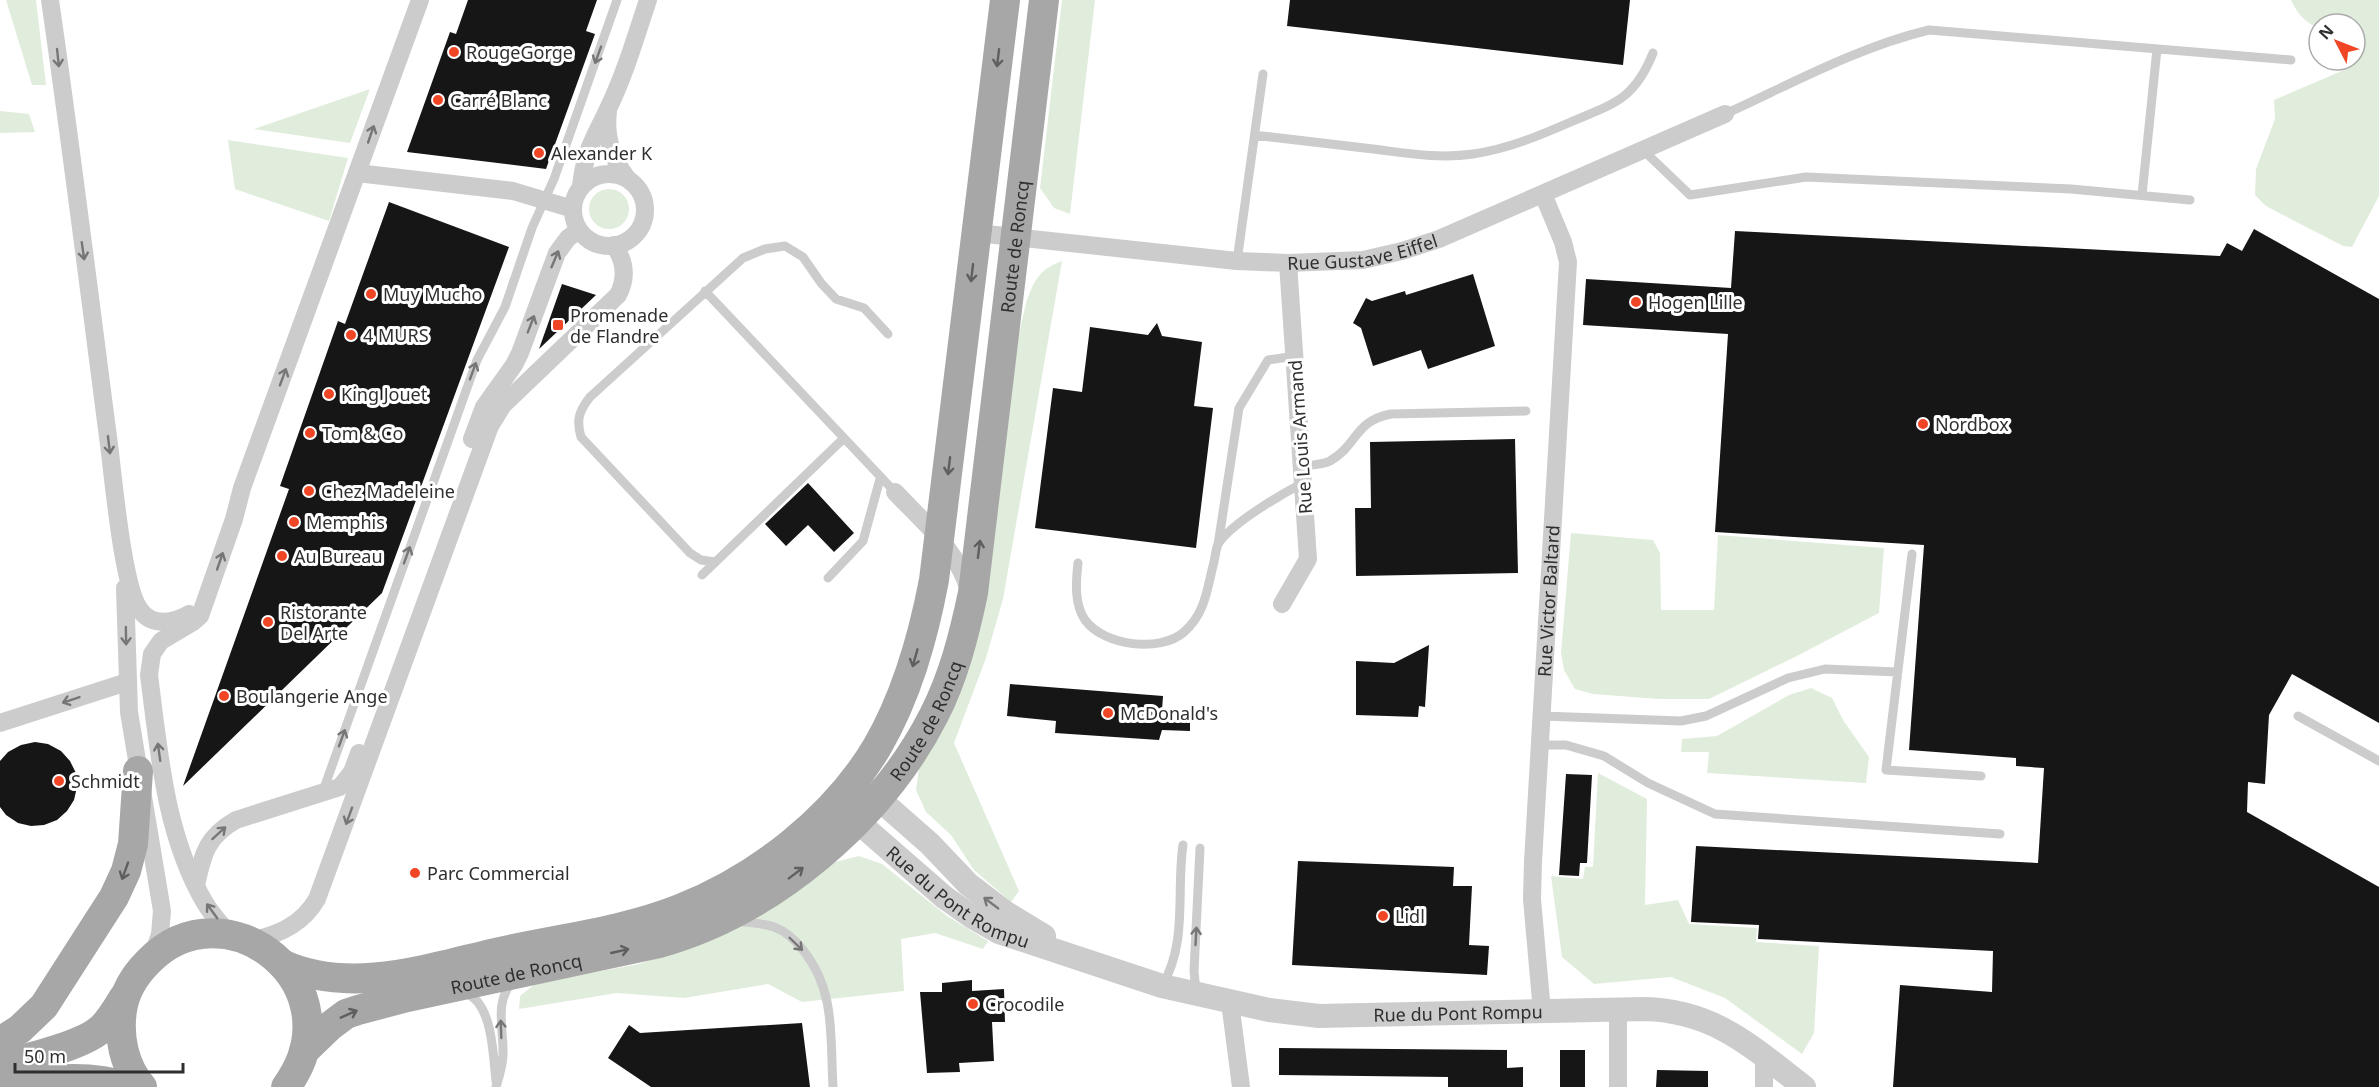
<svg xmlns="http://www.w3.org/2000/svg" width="2379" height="1087" font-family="'Noto Sans',sans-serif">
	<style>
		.green { fill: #e1eddc }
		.building { fill: #161616 }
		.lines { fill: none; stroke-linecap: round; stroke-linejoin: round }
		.service { stroke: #ccc; stroke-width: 9 }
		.minor { stroke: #ccc; stroke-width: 18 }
		.tertiary { stroke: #ccc; stroke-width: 24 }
		.primary { stroke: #a7a7a7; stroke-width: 30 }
		.oneway { stroke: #767676 }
		.oneway2 { stroke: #5f5f5f }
		.poi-dot { fill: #f14626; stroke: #fff; stroke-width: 2 }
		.labels { text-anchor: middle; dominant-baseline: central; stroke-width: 6; stroke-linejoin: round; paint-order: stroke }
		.poi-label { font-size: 18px; fill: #2f2f2f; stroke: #fff; text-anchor: start }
		.street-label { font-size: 18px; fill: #2f2f2f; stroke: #fff }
	</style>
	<rect width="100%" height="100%" fill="#fff"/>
	<path class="green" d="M 6,0 L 36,0 L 46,85 L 32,85 Z
		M 1062,0 L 1095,0 L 1070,214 L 1054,208 L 1040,188 Z
		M 2291,0 L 2379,0 L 2379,196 L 2352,247 L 2343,246 L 2266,206 L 2255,195 L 2256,169 L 2275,119 L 2274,100 L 2344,70 L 2345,60 L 2355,60 L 2355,24 L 2319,24 L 2319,28 C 2305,23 2297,13 2291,0 Z
		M 370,89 L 350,143 L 254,129 Z
		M 0,111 L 29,114 L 35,132 L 0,133 Z
		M 228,140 L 348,158 L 329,221 L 235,189 Z
		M589 209a20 20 0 1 1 40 0a20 20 0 1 1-40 0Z
		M 1062,261 L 1003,599 L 986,658 L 954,743 L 1019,891 L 1011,902 L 974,870 L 951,835 L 926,812 L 916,790 L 919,768 L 1026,303 C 1034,281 1038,270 1062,261 Z
		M 1571,533 L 1653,540 L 1660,553 L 1661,610 L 1714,610 L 1718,535 L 1884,548 L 1879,613 L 1793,658 L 1709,699 L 1659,699 L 1593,694 L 1575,689 L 1564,670 L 1561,653 Z
		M 1811,688 L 1832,698 L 1843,720 L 1869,757 L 1866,783 L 1707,773 L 1709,752 L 1681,752 L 1682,739 L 1717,736 L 1789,695 Z
		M 1598,773 L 1647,799 L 1645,905 L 1678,900 L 1689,924 L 1757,928 L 1756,942 L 1819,946 L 1814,1033 L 1802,1054 L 1725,998 L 1671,977 L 1594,984 L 1562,957 L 1551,876 L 1583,879 L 1585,867 L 1593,867 Z
		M 859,856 L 882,864 L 947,916 L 988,941 L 983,949 L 935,933 L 901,939 L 904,991 L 802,1002 L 768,984 L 684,998 L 617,993 L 519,1009 L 520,996 L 536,983 L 639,964 L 710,939 L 769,911 L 835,862 Z"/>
	<path class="building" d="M 468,0 L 597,0 L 586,31 L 595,34 L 546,169 L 407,152 L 450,32 L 456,34 Z
		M 1290,0 L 1630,0 L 1623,65 L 1287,26 Z
		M 389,202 L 509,247 L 382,593 L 183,786 L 289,489 L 280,486 L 338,321 L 345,324 Z
		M 2254,229 L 2379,299 L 2379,723 L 2292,674 L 2269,715 L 2265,784 L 2248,782 L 2247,812 L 2379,887 L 2379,1087 L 1893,1087 L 1900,985 L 1992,992 L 1993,951 L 1758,939 L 1759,925 L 1691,922 L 1696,846 L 2038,863 L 2044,768 L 2016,766 L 2016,758 L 1909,750 L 1924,545 L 1715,532 L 1728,334 L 1583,325 L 1586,279 L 1731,288 L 1735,231 L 2220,256 L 2227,243 L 2242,251 Z
		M 1473,274 L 1495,346 L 1428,369 L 1421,350 L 1373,366 L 1361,328 L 1353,323 L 1366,298 L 1372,301 L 1405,291 L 1406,295 Z
		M 562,284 L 596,295 L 539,349 Z
		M 1157,323 L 1162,336 L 1202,342 L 1194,406 L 1213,408 L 1196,548 L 1035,528 L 1053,388 L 1082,392 L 1090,327 L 1148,335 Z
		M 1515,439 L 1518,573 L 1356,576 L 1355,508 L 1371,508 L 1370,442 Z
		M 808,483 L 854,533 L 834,552 L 808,525 L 786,546 L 765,524 Z
		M 1429,645 L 1425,707 L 1419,706 L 1418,717 L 1356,715 L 1356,661 L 1394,663 Z
		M 1010,684 L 1163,696 L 1162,710 L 1190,711 L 1190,731 L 1162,730 L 1159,740 L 1055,733 L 1056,721 L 1007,716 Z
		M 35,742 L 48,744 L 61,751 L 70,761 L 76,773 L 77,787 L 74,800 L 67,811 L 57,820 L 44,825 L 31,826 L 18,823 L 6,815 L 0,807 L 0,761 L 8,752 L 21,745 Z
		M 1566,774 L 1592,775 L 1587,863 L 1580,863 L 1579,876 L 1559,875 Z
		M 1298,861 L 1454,867 L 1453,886 L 1472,886 L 1469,945 L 1489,946 L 1487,975 L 1292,965 Z
		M 972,980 L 972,991 L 1004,989 L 1005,1022 L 992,1022 L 994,1061 L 959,1063 L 960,1072 L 927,1073 L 920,992 L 942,992 L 942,983 Z
		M 802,1023 L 810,1087 L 651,1087 L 608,1058 L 629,1025 L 640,1033 Z
		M 1279,1048 L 1507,1050 L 1507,1068 L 1523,1067 L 1523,1087 L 1448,1087 L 1448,1077 L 1279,1075 Z
		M 1560,1050 L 1585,1050 L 1585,1087 L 1560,1087 Z
		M 1657,1070 L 1708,1071 L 1708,1087 L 1656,1087 Z"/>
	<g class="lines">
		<path class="service" d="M 1725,114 C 1791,84 1858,47 1929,30 L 2291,60
			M 1255,135 C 1294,140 1333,144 1373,149 C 1406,153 1440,159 1473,154 C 1508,149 1541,135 1573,121 C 1616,103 1635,98 1653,53
			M 1643,150 L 1690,195 L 1806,177 L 2071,189 L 2190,200
			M 2142,195 L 2157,49
			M 1237,261 L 1263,74
			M 705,291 L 895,492
			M 1302,466 C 1311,465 1322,465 1330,461 C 1358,445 1354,421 1391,414 L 1526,411
			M 1218,545 L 1239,408 L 1268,360 L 1295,356
			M 1912,554 L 1886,770 L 1981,776
			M 715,562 L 701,560 L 690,553 L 581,437 C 576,420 579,411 590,397 L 743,258 L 765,249 L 785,246 L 803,257 L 821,283 L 836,299 L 864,308 L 888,334
			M 1078,563 C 1076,581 1074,604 1085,620 C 1104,646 1160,653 1184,632 C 1206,613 1207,588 1214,562 C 1215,557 1216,549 1218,544 C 1232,523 1280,495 1303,483
			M 702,575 L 843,439
			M 828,578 L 863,541 L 880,479
			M 1542,716 L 1681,721 L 1706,716 L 1788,678 L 1825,669 L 1898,672
			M 2298,716 L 2379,761
			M 1540,745 L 1566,745 L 1604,756 L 1648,783 L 1715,814 L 2000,834
			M 323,791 L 477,360 L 505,307 L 532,228 L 554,179 L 617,0
			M 738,921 C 749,923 763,923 774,927 C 785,931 796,941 803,950 C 836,991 830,1037 833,1087
			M 1162,986 C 1188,942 1176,892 1183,845
			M 1196,992 L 1194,971 L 1200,848
			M 466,993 C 493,1004 493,1056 496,1081
			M 496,1087 C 499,1077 503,1065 503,1055 C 504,1030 494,1003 512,982"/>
		<g class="minor">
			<path d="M 50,0 C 71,145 89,291 108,437 C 113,472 122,586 140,610 C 152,627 173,623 189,614"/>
			<path d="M 608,111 C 605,135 611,158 627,178"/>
			<path d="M 357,173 L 513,191 L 573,209"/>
			<circle cx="609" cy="210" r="36"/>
			<path d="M 581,186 C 585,150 594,139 608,109 C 625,74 636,36 648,0"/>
			<path id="s1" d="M 977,233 L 1237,261 L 1288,263 L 1363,260 L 1402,251 L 1439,239 L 1725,114"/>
			<path d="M 472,439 L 484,407 L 514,365 L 520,353 L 557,253 L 568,238 L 579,230"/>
			<path d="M 895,492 C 923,522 958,550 969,591"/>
			<path d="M 125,588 L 129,712 L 162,911 L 160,934 L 152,958"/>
			<path d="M 1282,604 L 1308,559 L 1288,263"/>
			<path d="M 0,723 L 127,682"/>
			<path d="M 196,885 C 203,854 206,837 236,820 L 340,787 L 352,772 L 359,753"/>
			<path d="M 231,936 C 222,925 212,915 205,903 C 165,835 159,752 149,675 L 152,654 L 161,641 L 193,622 L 200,616 L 234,519 L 242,488 L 420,0"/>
			<path d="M 248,941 C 277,936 302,925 317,899 L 490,426 L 503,405 L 618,295 C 627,278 625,261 614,245"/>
			<path d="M 1230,1002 L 1241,1087"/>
			<path id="s2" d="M 1542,1012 L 1532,899 L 1533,862 L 1568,262 L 1563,242 L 1543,194"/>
			<path d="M 1618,1087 L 1618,1010"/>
			<path d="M 1764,1087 L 1764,1057"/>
		</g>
		<g class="tertiary">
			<path d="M 864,786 L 930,844 L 968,884 L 1006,913 L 1044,936"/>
			<path id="s3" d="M 843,809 L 944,897 L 971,916 L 999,932 L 1162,986 L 1269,1010 L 1319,1016 L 1645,1009 C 1715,1011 1752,1047 1804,1087"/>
		</g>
		<g class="primary">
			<path d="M 282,964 C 349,995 427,969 495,953 C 556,939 622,932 680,909 C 758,878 834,819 877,747 C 907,695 923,638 934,580 L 1005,0"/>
			<path d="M 0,1042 L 20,1029 L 44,1006 L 114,897 L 126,871 L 133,844 L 138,771"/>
			<path id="s4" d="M 304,1051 L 330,1026 L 346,1014 L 358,1010 L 407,997 L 659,943 C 771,912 881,819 934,715 C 954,676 964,635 973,593 L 1044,0"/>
			<path d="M 0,1066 C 27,1058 83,1046 102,1028 C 111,1019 118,1007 124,997"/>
			<path d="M 0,1087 C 41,1080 87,1073 128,1087"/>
			<path d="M 142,1087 C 124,1066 118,1037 122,1010 C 125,991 135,975 148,962 C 225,881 360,986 286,1087"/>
		</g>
	</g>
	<defs><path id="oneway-shaft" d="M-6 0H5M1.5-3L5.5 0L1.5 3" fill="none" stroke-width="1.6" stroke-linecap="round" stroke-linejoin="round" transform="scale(1.5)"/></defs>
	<g class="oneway">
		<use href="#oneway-shaft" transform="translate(598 55) rotate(110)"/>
		<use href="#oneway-shaft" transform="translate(58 58) rotate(84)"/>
		<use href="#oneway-shaft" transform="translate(371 134) rotate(-71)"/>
		<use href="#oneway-shaft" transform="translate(83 251) rotate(82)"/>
		<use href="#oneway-shaft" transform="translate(555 259) rotate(-67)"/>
		<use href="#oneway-shaft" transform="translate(531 324) rotate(-69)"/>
		<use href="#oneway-shaft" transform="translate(473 371) rotate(-70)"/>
		<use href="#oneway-shaft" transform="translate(283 377) rotate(-70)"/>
		<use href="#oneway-shaft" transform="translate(109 445) rotate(83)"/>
		<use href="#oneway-shaft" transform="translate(407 555) rotate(-70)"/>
		<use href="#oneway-shaft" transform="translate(220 561) rotate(-71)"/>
		<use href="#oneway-shaft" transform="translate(126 636) rotate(89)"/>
		<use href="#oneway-shaft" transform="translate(71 700) rotate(162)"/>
		<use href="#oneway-shaft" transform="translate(342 738) rotate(-70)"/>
		<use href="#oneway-shaft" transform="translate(159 752) rotate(-98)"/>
		<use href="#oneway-shaft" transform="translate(349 816) rotate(110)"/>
		<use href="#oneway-shaft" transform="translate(219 833) rotate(-42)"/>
		<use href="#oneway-shaft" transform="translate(991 903) rotate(-143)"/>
		<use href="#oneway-shaft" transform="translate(212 911) rotate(-126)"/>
		<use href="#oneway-shaft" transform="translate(1196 936) rotate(-87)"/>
		<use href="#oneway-shaft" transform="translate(796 944) rotate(44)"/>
		<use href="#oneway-shaft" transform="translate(501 1029) rotate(-92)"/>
	</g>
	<g class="oneway2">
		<use href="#oneway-shaft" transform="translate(998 58) rotate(97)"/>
		<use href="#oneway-shaft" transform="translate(972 273) rotate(97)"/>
		<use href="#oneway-shaft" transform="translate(949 466) rotate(97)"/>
		<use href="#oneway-shaft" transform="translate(979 549) rotate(-83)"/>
		<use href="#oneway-shaft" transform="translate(915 658) rotate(106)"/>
		<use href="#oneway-shaft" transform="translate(125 871) rotate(110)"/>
		<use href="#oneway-shaft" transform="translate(796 873) rotate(-37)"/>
		<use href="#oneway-shaft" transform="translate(620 951) rotate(-13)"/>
		<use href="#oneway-shaft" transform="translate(349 1014) rotate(-24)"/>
	</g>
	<g class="poi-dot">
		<circle cx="454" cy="52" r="6"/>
		<circle cx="438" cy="100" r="6"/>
		<circle cx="539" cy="153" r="6"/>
		<circle cx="371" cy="294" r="6"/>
		<circle cx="1636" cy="302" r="6"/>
		<rect x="552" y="319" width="12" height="12" rx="3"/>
		<circle cx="351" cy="335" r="6"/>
		<circle cx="329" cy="394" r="6"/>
		<circle cx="1923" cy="424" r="6"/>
		<circle cx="310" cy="433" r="6"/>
		<circle cx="309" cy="491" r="6"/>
		<circle cx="294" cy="522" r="6"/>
		<circle cx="282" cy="556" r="6"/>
		<circle cx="268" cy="622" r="6"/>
		<circle cx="224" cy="696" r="6"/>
		<circle cx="1108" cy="713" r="6"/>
		<circle cx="59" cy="781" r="6"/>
		<circle cx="415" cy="873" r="6"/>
		<circle cx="1383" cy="916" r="6"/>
		<circle cx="973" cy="1004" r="6"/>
	</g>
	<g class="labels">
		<g class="poi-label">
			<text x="466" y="52">RougeGorge</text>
			<text x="450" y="100">Carré Blanc</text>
			<text x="551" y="153">Alexander K</text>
			<text x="383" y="294">Muy Mucho</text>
			<text x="1648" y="302">Hogen Lille</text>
			<text x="570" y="315">Promenade<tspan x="570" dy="21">de Flandre</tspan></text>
			<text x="363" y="335">4 MURS</text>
			<text x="341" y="394">King Jouet</text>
			<text x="1935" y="424">Nordbox</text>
			<text x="322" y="433">Tom &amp; Co</text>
			<text x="321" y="491">Chez Madeleine</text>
			<text x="306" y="522">Memphis</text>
			<text x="294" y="556">Au Bureau</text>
			<text x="280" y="612">Ristorante<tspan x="280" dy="21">Del Arte</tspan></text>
			<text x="236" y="696">Boulangerie Ange</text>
			<text x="1120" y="713">McDonald's</text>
			<text x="71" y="781">Schmidt</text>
			<text x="427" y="873">Parc Commercial</text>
			<text x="1395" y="916">Lidl</text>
			<text x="985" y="1004">Crocodile</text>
		</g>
		<g class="street-label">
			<text stroke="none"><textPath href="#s4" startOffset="1221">Route de Roncq</textPath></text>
			<text stroke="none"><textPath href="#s1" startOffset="388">Rue Gustave Eiffel</textPath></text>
			<text transform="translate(1300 437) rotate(-94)">Rue Louis Armand</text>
			<text stroke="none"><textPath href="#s2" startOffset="412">Rue Victor Baltard</textPath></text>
			<text stroke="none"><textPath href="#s4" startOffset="735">Route de Roncq</textPath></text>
			<text stroke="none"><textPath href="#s3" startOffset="146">Rue du Pont Rompu</textPath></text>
			<text stroke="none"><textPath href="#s4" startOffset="231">Route de Roncq</textPath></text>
			<text stroke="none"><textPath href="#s3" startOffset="670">Rue du Pont Rompu</textPath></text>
		</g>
	</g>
	<g transform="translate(2337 42) rotate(312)"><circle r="28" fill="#ffffff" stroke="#acacac" stroke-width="1.5"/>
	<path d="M0-4.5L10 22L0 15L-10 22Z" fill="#f14626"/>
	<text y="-9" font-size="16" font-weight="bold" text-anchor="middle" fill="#2f2f2f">N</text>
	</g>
	<path d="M15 1063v9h168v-9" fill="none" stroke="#2f2f2f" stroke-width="3"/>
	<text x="24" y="1063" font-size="18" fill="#2f2f2f" stroke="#ffffff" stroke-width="4.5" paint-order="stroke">50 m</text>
</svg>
